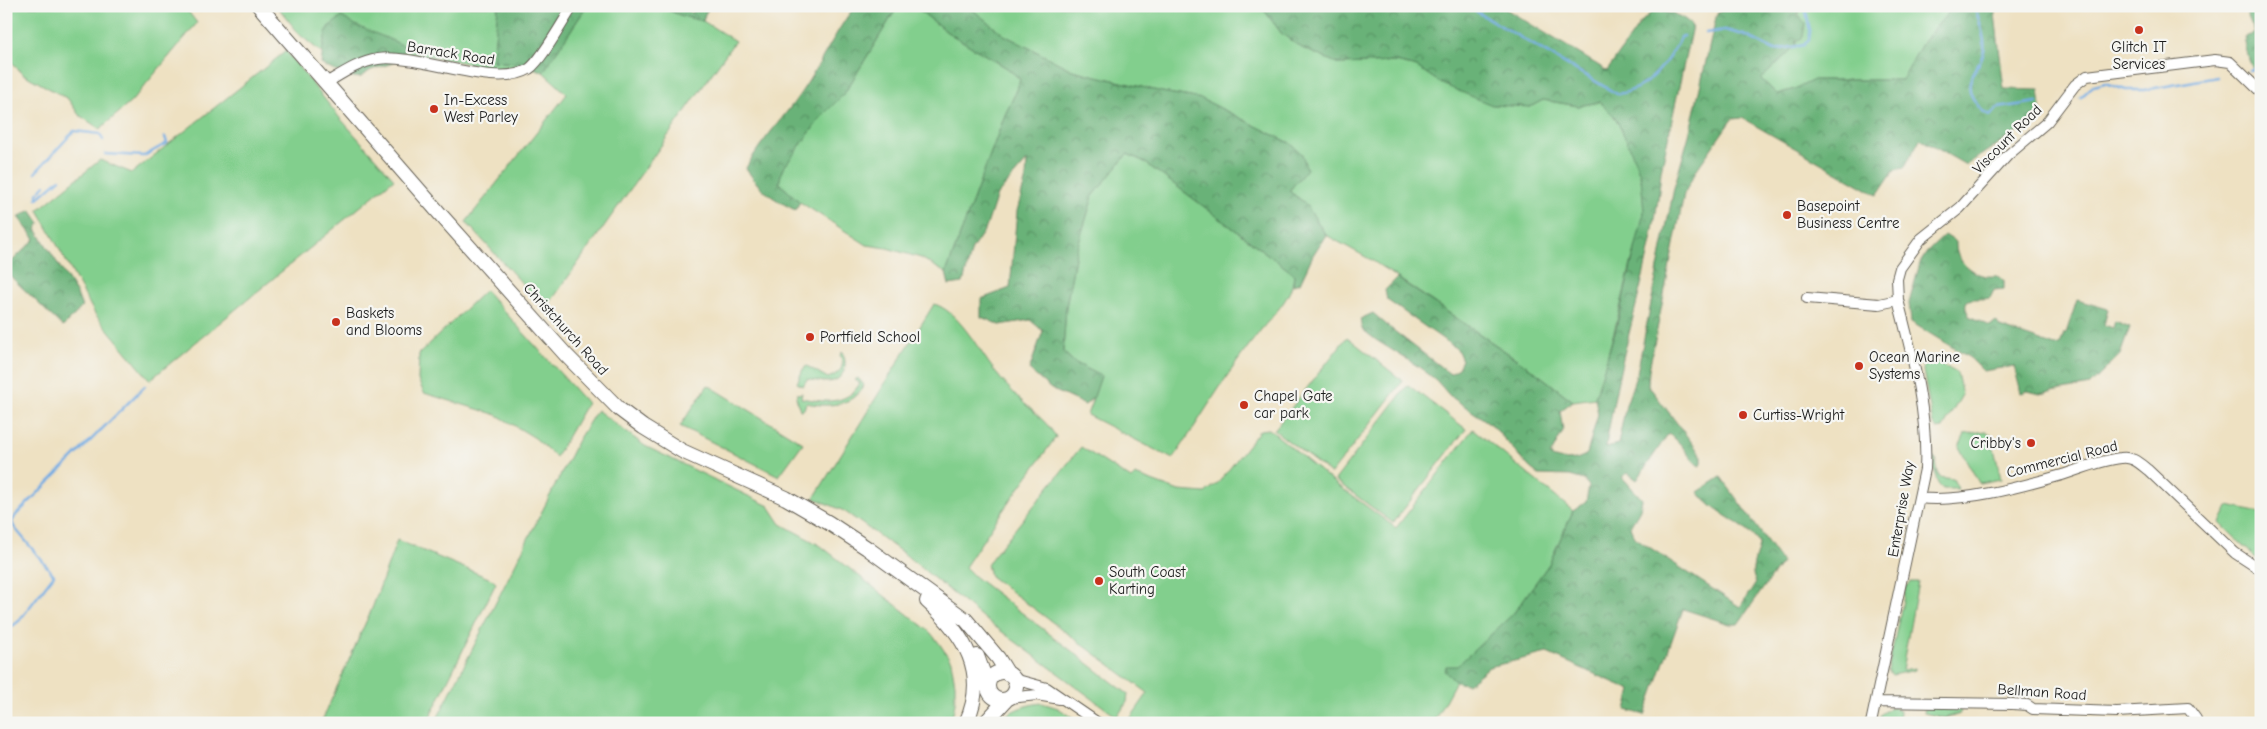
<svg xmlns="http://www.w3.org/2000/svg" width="2267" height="729" font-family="'Comic Neue',sans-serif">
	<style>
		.green { fill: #82cf8d; stroke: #4f7654 }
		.forest { fill: url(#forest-crowns); stroke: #42674a }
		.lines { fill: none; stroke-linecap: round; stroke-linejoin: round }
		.stream { stroke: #72ace3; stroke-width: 2.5 }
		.street-casing { stroke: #666156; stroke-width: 12 }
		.secondary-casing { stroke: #666156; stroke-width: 16 }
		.street { stroke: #fff; stroke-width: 10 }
		.secondary { stroke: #fff; stroke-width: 14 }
		.poi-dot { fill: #c8321e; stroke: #f6f6f2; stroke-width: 2 }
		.labels { text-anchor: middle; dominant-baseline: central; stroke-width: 4.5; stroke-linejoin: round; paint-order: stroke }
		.poi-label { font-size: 15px; fill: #1c1c1c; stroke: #f6f6f2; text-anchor: start }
		.street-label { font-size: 15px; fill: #1c1c1c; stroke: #f6f6f2 }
	</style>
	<defs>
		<pattern id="forest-crowns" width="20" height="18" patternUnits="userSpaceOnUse" patternTransform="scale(1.25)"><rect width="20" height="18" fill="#69b278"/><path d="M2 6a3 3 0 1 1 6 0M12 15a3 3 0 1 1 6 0" fill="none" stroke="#569062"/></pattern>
	</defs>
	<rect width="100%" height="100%" fill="#f6f6f2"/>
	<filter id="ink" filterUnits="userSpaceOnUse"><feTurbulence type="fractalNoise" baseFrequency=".02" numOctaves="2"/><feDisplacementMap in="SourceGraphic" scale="10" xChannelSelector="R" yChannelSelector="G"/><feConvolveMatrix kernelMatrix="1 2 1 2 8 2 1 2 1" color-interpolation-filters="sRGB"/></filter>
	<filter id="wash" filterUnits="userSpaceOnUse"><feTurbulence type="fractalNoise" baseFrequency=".0096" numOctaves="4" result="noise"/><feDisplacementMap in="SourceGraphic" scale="20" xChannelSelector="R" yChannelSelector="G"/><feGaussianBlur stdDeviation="1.12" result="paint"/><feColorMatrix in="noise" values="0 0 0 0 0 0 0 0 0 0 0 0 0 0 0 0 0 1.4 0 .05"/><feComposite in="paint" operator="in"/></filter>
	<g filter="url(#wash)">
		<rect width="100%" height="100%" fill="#eee1c2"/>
		<path class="green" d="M 6,6 L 184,6 L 197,23 L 131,102 L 100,129 L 79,115 L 68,99 L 23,74 L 6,56 Z
			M 277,6 L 498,6 L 493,61 L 524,64 L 509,71 L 489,70 L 466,63 L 403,52 L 322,53 L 300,35 Z
			M 589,6 L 659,6 L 682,16 L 703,21 L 735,41 L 547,307 L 529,291 L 466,222 L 567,94 L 543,72 L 583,12 Z
			M 898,6 L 914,6 L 947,32 L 1007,68 L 1020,79 L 1017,90 L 1005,115 L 946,273 L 921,258 L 887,248 L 867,245 L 800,202 L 779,183 L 782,170 L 822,116 L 844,94 Z
			M 968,6 L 1261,6 L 1282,34 L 1302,48 L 1339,64 L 1396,62 L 1417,67 L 1442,84 L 1530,107 L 1543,100 L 1578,106 L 1600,102 C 1626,121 1647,181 1644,212 C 1642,230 1635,248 1631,264 C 1620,309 1609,354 1595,398 L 1573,401 L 1534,371 L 1373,261 L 1326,235 L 1305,203 L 1289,191 L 1298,180 L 1290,143 L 1202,99 L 1162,92 L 1072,70 L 1004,35 Z
			M 1799,6 L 1954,6 L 1923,42 L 1902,80 L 1815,80 L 1795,89 L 1777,94 L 1761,79 L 1796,45 L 1795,43 L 1799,40 Z
			M 286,51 L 339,117 L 394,179 L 150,380 L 95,314 L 38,210 L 100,160 L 132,173 Z
			M 1127,154 L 1143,161 L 1294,274 C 1293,299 1271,316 1257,335 C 1226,374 1201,418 1173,459 L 1087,415 L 1101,376 L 1074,362 L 1063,352 L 1066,307 L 1076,252 L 1093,196 Z
			M 485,290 L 587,403 L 556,457 L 535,438 L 497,415 L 424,393 L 418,380 L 419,354 Z
			M 934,304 C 957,310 977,347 991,366 C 997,375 1005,384 1013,392 C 1027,408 1046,419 1056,437 L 999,516 L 965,567 L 975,577 L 1128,694 L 1127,702 L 1117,717 L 982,617 L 903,553 L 844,511 L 814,498 Z
			M 1347,337 L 1403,381 L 1331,474 L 1274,430 Z
			M 842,352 C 849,364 844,382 827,382 C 821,382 813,380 807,379 L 803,386 L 797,383 L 803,369 L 807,366 L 828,378 C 840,373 846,367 840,355 Z
			M 1932,359 L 1957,373 L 1962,395 L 1943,428 L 1937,429 L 1933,424 L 1922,365 L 1927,364 Z
			M 858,378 L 864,385 C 853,407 826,407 806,403 L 804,409 L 800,410 L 796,397 L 797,394 L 802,393 L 801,398 C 823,402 847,406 860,383 L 855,380 Z
			M 708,385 L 803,443 L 779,476 L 680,426 Z
			M 1408,385 L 1466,429 L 1393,523 L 1335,480 Z
			M 597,410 L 645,446 L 769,506 L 781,524 L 821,546 L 929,631 L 939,643 L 951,661 L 955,684 L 955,703 L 951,723 L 435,723 L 578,440 Z
			M 1269,429 L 1332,481 L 1396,528 L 1473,429 L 1573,511 L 1549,564 L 1513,614 L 1469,657 L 1433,723 L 1127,723 L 1148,693 L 990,576 L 987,564 L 1081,447 L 1131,479 L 1135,475 L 1179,491 L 1205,493 L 1219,482 L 1260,430 Z
			M 1986,431 L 1991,435 L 2001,479 L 1979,483 L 1959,447 L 1965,434 Z
			M 1933,458 L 1935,458 L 1939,477 L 1953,479 L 1958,489 L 1943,489 C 1937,484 1935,479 1936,471 L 1934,471 Z
			M 2228,506 L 2261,513 L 2261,563 L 2220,523 Z
			M 397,540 L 491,579 L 496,583 L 427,723 L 321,723 L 373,606 Z
			M 1911,582 L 1918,582 L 1902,670 L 1915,668 L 1915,670 L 1892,675 L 1888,670 L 1906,586 Z
			M 1042,703 L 1058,708 L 1081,723 L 996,723 C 1011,710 1024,705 1042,703 Z
			M 1892,707 L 1900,711 L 1899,721 L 1879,723 L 1881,714 Z
			M 1925,707 L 1959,709 L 1961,711 L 1960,713 L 1945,718 L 1924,713 Z"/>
		<path class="forest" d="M 498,6 L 589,6 L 583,12 L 543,72 L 524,64 L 493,61 Z
			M 659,6 L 682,6 L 692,13 L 696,6 L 710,6 L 705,14 L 703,21 L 682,16 Z
			M 855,6 L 898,6 L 844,94 L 822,116 L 782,170 L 779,183 L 800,202 L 795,210 C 772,198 760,191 746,168 C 761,140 785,117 802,91 C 821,63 835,32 855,6 Z
			M 914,6 L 968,6 L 1004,35 L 1072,70 L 1162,92 L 1202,99 L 1290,143 L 1302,154 L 1307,169 L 1289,191 L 1305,203 L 1326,235 L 1313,255 L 1300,283 L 1293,285 L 1294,274 L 1143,161 L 1127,154 L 1093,196 L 1076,252 L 1066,307 L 1063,352 L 1074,362 L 1101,376 L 1094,397 L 1085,405 L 1051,389 L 1029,370 L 1043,331 L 1030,320 L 1000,325 L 981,317 L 981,299 L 1010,288 L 1017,211 L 1026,178 L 1027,161 L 997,195 L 986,228 L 972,249 L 963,283 L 949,285 L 946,273 L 1005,115 L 1017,90 L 1020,79 L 1007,68 L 947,32 Z
			M 1261,6 L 1501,6 L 1601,67 L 1603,70 L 1607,71 L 1641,22 L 1654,10 C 1668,12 1684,15 1692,26 L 1661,171 C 1655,251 1627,328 1613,406 C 1611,420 1607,434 1606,447 L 1618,444 L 1626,405 L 1637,373 L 1674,188 L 1689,135 L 1717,13 L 1733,6 L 1799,6 L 1797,14 L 1805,23 L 1803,37 L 1795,42 L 1796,45 L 1761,79 L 1777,94 L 1795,89 L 1814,80 L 1902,80 L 1923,42 L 1954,6 L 1994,6 L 2004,89 L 2039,90 L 2042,115 L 1966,165 L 1920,139 L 1904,168 L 1894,170 L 1877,195 L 1742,118 L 1732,119 L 1697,169 L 1684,194 L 1649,370 L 1648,385 L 1702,456 L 1702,464 L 1699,466 C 1687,457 1682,441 1668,434 L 1637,480 L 1628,473 L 1622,477 L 1642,499 L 1640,509 L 1630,527 L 1634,537 L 1740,607 L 1756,582 C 1748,569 1758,557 1759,543 C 1742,520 1714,515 1698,492 L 1721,477 L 1782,562 L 1738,624 L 1730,624 L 1683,609 L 1645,715 L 1626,710 L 1631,690 L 1547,653 L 1489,667 L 1468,684 L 1458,683 L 1445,672 L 1446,666 L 1457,666 L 1513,614 L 1549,564 L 1573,511 L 1586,502 L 1589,486 L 1584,480 L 1570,476 L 1539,475 L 1529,467 L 1492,425 L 1450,396 L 1436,380 L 1419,367 L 1376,340 L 1362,329 L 1360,319 L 1373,313 L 1389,327 L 1450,374 L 1457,370 L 1462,360 L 1457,349 L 1387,300 L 1385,290 L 1397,278 L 1534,371 L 1573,401 L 1560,411 L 1563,431 L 1550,456 C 1562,462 1577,461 1587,454 L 1598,414 L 1595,398 L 1617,324 L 1644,212 L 1641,177 L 1630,148 L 1615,117 L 1600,102 L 1578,106 L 1543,100 L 1530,107 L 1492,105 L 1442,84 L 1417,67 L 1396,62 L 1339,64 L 1302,48 L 1282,34 Z
			M 2261,6 L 2261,80 C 2249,68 2247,53 2244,37 L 2255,33 L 2244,7 Z
			M 342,17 C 361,30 383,35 404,46 L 402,57 C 393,64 386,65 374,69 C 369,70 365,75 361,77 C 354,80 327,68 321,64 L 324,40 L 328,27 Z
			M 31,210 L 40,223 L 36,229 L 77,294 L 82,307 L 63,327 L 6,272 L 6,267 L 35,239 L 18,217 Z
			M 1945,235 L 1956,242 C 1955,259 1969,273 1986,276 C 1994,277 1998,273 2004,281 L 2004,289 L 1994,290 L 1990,298 C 1977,301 1958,293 1969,316 L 1990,326 L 1996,321 L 2000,327 L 2055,346 L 2060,345 L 2064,333 L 2066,333 L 2077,300 L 2108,309 L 2104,325 L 2113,328 L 2115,321 L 2130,327 L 2120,355 L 2090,385 L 2040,394 L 2028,391 L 2021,393 L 2014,366 L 1983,371 L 1970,358 L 1911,322 L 1909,303 L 1920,263 L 1927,252 Z"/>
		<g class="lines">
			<path class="stream" d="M 1467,6 L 1617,94 C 1649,90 1667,63 1681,37 L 1684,36
				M 1973,6 C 1978,13 1986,42 1984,50 C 1980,71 1959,80 1976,103 C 1980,109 1983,113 1990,115 L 1998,108 L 2037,102
				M 1706,33 L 1725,30 L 1744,35 L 1775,50 L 1804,45 L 1809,39 L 1810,31 L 1805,6
				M 2249,70 L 2261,67
				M 2080,98 L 2093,86 L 2105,83 L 2126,90 L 2144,90 L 2217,77
				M 105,154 L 144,156 L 167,143 L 165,137
				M 35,173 L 74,131 L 100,134 L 103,140
				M 45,185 L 37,194 L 37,199 L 60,179
				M 6,631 L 19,621 L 54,575 L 14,527 L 12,522 L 16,515 L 145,386"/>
		</g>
	</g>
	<g filter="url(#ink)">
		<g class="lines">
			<defs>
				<path id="street" d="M 326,83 C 343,73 359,62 378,59 C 419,53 495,90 529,69 C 542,60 563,21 573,6
					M 1807,298 L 1879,304 L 1898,300
					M 1919,498 C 1961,503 2020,487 2062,475 C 2081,469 2101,460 2121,458 C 2132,456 2139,463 2148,470 L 2235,553 L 2261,570
					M 1014,679 L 1047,688 L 1098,723
					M 1009,698 L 1037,695 L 1060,699
					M 1876,702 L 2012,704 L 2027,705 L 2033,709 L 2117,712 L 2188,708 L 2196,719 L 2196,723
					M 1871,723 L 1925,469 C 1928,412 1912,355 1898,300 L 1897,279 L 1900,268 L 1921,239 L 1960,208 L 2008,155 L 2047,122 L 2075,85 L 2087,76 L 2215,60 L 2230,62 L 2261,92"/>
				<path id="secondary" d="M 259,6 L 440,214 L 566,355 L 619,409 L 643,427 L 682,451 L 786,498 L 829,523 L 867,548 L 966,620 L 998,658 L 1008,674
					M 927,601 C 965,635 989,673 966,723
					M 977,656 L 988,686
					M988 686a14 14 0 1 1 28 0a14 14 0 1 1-28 0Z
					M 985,723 L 1006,700"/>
			</defs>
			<use href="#street" class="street-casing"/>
			<use href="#secondary" class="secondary-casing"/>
			<use href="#street" class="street"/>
			<use href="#secondary" class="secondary"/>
		</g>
	</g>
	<g class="poi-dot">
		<circle cx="2139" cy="30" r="5"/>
		<circle cx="434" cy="109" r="5"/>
		<circle cx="1787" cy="215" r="5"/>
		<circle cx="336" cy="322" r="5"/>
		<circle cx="810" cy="337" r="5"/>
		<circle cx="1859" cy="366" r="5"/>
		<circle cx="1244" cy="405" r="5"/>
		<circle cx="1743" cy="415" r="5"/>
		<circle cx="2031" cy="443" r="5"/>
		<circle cx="1099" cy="581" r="5"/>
	</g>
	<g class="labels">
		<g class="poi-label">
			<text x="2139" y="47" text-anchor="middle">Glitch IT<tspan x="2139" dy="17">Services</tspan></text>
			<text x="444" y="100">In-Excess<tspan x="444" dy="17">West Parley</tspan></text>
			<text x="1797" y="206">Basepoint<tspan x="1797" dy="17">Business Centre</tspan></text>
			<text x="346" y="313">Baskets<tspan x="346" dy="17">and Blooms</tspan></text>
			<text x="820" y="337">Portfield School</text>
			<text x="1869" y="357">Ocean Marine<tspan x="1869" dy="17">Systems</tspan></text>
			<text x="1254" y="396">Chapel Gate<tspan x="1254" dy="17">car park</tspan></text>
			<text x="1753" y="415">Curtiss-Wright</text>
			<text x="2021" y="443" text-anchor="end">Cribby's</text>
			<text x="1109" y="572">South Coast<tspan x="1109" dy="17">Karting</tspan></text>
		</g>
		<g class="street-label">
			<text transform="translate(451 53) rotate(9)">Barrack Road</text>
			<text transform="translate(2007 139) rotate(-45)">Viscount Road</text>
			<text transform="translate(566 329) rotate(48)">Christchurch Road</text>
			<text transform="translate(2062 459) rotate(-14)">Commercial Road</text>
			<text transform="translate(1901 509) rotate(-80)">Enterprise Way</text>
			<text transform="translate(2042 692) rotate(4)">Bellman Road</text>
		</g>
	</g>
	<rect width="2267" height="729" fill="none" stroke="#f6f6f2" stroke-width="25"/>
</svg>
